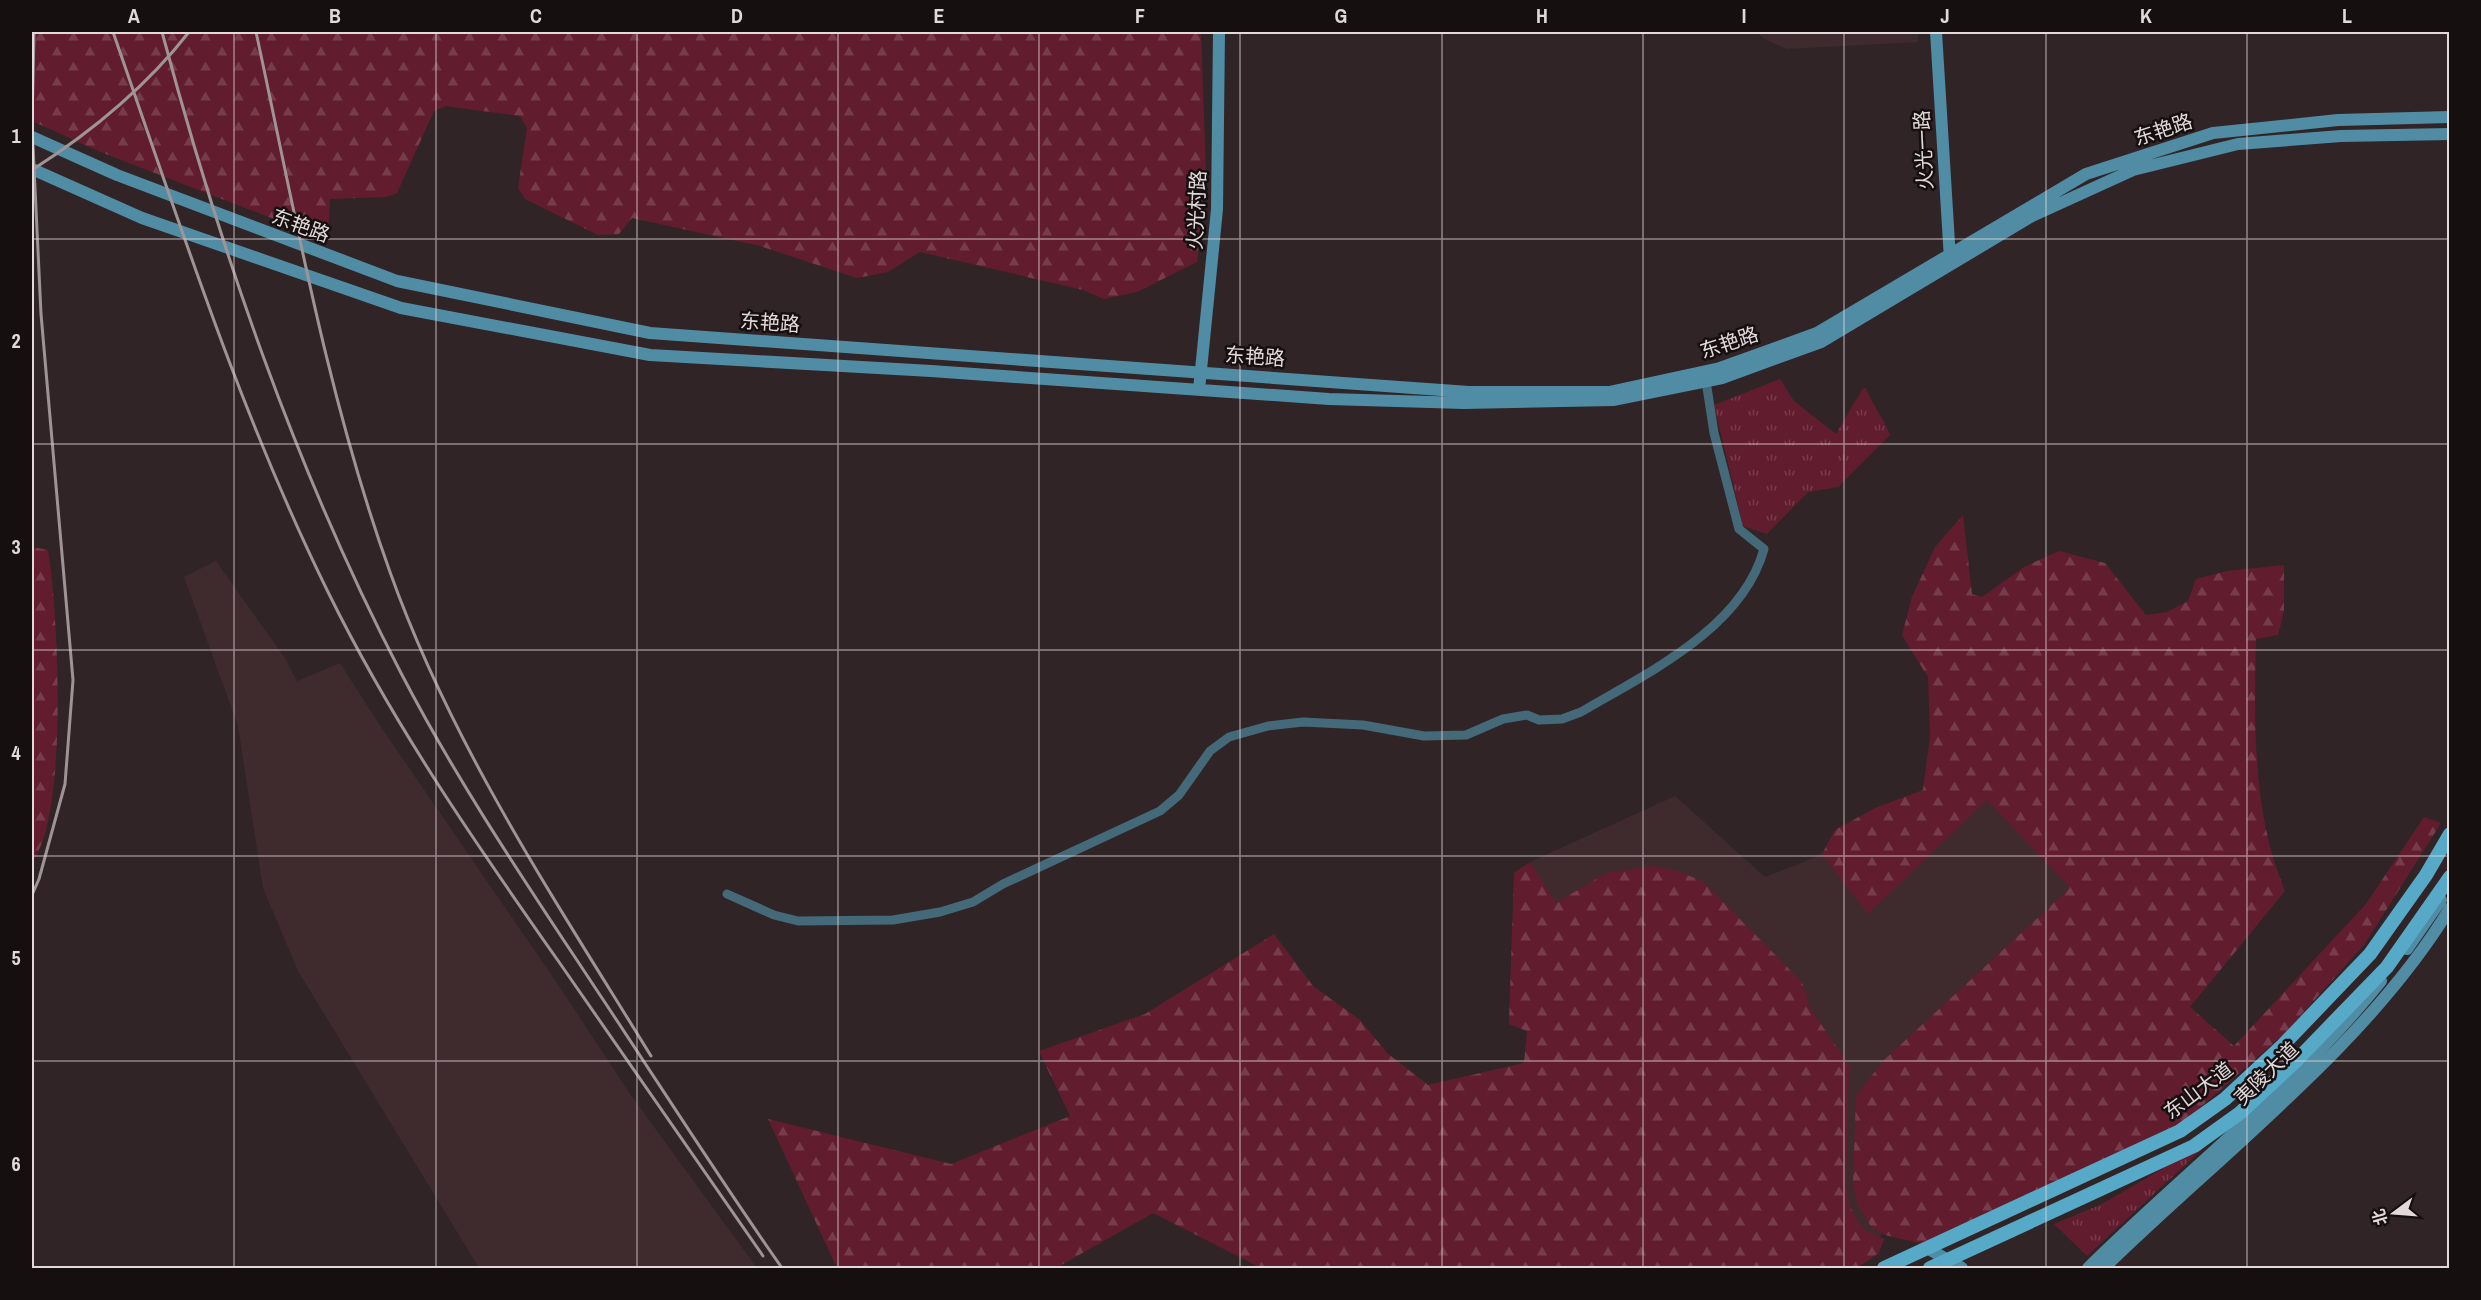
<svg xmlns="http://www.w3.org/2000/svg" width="2481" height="1300" font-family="'Archivo Narrow','Noto Sans SC',sans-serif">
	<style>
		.built { fill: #3f2a2e }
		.grass { fill: url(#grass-tufts) }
		.forest { fill: url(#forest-firs) }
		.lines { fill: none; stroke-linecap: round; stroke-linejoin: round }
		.street { stroke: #446978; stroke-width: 9 }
		.secondary { stroke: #508da5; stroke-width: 12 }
		.primary { stroke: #57a9c8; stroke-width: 14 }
		.rail { stroke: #9f9495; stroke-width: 3 }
		.grid { fill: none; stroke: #e2d9da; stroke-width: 1.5; stroke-opacity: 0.55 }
		.labels { text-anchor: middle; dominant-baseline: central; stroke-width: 5; stroke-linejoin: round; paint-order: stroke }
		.street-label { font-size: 20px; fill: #e2d9da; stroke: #150f10 }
		.neatline { fill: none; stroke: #e2d9da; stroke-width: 2 }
		.grid-label { font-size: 20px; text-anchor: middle; font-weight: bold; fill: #e2d9da }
	</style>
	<defs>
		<pattern id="grass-tufts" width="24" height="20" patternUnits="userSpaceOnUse" patternTransform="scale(1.5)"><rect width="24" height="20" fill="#611c2e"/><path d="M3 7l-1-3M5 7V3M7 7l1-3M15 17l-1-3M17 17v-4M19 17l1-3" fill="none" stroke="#773c4c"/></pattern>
		<pattern id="forest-firs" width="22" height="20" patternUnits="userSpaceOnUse" patternTransform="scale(1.5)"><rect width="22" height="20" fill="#611c2e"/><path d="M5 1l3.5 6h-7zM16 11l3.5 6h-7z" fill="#773c4c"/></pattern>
	</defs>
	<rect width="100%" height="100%" fill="#312426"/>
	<path class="built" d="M 1757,32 L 1918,32 L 1918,42 L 1787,49 L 1764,39 Z
		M 216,561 L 285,658 L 297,681 L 340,663 L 381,727 L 557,983 L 630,1094 L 757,1268 L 479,1268 L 298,971 L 263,888 L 238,726 L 184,577 Z
		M 1953,783 L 2112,841 L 1906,1171 L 1872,1258 L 1704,1187 L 1217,1036 L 1313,986 L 1360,1020 L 1387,1053 L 1428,1085 L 1524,1063 L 1527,1031 L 1509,1024 L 1514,873 L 1530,862 L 1675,796 L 1765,877 L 1816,857 L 1875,808 L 1906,809 Z"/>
	<path class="grass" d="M 1780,379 L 1794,401 L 1836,434 L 1863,388 L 1866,388 C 1873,406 1883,417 1890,435 L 1838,487 L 1808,492 L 1767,534 L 1743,526 L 1714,405 Z
		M 2212,1140 L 2087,1256 L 2054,1224 L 2102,1204 Z"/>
	<path class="forest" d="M 39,32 L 1201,32 L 1206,173 L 1197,262 L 1137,292 L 1104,299 L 1083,290 L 920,252 L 888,272 L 857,278 L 760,246 L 632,218 L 619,234 L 598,235 L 525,199 L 518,188 L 527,128 L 520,116 L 446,106 L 434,111 L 397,193 L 386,197 L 330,199 L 328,240 L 98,151 L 32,121 L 32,38 Z
		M 1963,515 L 1972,594 L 1982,597 L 2024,567 L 2059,551 L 2105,563 L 2146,615 L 2167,612 L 2188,601 L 2196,579 L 2227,571 L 2284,565 L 2284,611 L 2278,635 L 2256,639 C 2254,722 2252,813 2285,891 L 2190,1007 L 2234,1046 L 2366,904 L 2424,817 L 2441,823 L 2364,945 L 2284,1034 L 2178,1127 L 1927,1245 L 1885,1235 L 1872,1228 L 1857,1204 L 1853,1184 L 1856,1096 L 1884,1060 L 2070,888 L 1987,800 L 1868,914 L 1822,854 L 1835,830 L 1875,808 L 1923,790 L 1930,736 L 1928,677 L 1902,635 L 1912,597 L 1935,547 Z
		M 32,547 L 48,550 C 58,607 69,819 32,861 Z
		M 1530,862 L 1556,903 L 1606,873 L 1652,866 L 1675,870 L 1702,881 L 1792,972 L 1802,982 L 1810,1008 L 1849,1065 L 1846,1183 L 1849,1205 L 1859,1223 L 1868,1232 L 1884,1239 L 1879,1253 L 1857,1268 L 1261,1268 L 1153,1213 L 1056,1268 L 837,1268 L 768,1119 L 951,1164 L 1070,1116 L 1039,1051 L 1145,1014 L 1274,934 L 1313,986 L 1360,1020 L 1387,1053 L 1428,1085 L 1524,1063 L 1527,1031 L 1509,1024 L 1514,873 Z"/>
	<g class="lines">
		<path class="street" d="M 727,894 L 774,915 L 798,921 L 893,920 L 940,912 L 973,902 L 1003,884 L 1160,811 L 1179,795 L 1210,751 L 1229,737 L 1268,726 L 1303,722 L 1363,725 L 1424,736 L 1466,735 L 1503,719 L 1527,715 L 1539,720 L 1562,719 L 1581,712 C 1647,673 1742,629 1764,549 L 1739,529 L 1714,433 L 1706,381"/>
		<path class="secondary" d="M 1936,32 L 1950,259
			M 32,137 L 117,175 L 397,281 L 650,333 L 1469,392 L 1609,392 L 1720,368 L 1817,333 L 2086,174 L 2213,133 L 2338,120 L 2450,117
			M 32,169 L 142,218 L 401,308 L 650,355 L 931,371 L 1329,399 L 1464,403 L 1613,400 L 1722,378 L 1821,342 L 2032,216 L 2133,170 L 2238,144 L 2341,136 L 2450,134
			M 1199,390 L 1217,209 L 1219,32
			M 2407,949 L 2441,900
			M 1927,1248 L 1962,1268
			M 2088,1268 C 2184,1173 2296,1087 2381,981
			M 2104,1268 C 2217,1157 2368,1044 2450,908"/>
		<path class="primary" d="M 1884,1268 L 2180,1131 L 2225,1099 L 2281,1047 L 2370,954 L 2426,875 L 2450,834
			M 1930,1268 L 2194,1146 L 2240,1113 L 2297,1060 L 2387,967 L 2450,877"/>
		<path class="rail" d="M 113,32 C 179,221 240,414 329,594 C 393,724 476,844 559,962 C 627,1060 695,1158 763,1256
			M 162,32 C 221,252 296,471 401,673 C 458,783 528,886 596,989 C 658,1082 718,1177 782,1268
			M 256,32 C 295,212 327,397 390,572 C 452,746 555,900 651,1056
			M 32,170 C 90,133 146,87 189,32
			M 32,895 L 39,879 L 65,784 L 73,680 L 41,314 L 32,125 L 34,32"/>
	</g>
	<path class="grid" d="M 234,32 L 234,1268M 436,32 L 436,1268M 637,32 L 637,1268M 838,32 L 838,1268M 1039,32 L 1039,1268M 1240,32 L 1240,1268M 1442,32 L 1442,1268M 1643,32 L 1643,1268M 1844,32 L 1844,1268M 2046,32 L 2046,1268M 2247,32 L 2247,1268M 32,239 L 2450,239M 32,444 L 2450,444M 32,650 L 2450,650M 32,856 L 2450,856M 32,1061 L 2450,1061"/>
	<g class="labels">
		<g class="street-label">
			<text transform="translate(2163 129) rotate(-18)">东艳路</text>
			<text transform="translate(1923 150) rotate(-93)">火光一路</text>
			<text transform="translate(1196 210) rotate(-87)">火光村路</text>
			<text transform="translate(301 225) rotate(20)">东艳路</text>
			<text transform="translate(770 322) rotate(4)">东艳路</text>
			<text transform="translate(1729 342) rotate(-18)">东艳路</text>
			<text transform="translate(1255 356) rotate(4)">东艳路</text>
			<text transform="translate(2266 1073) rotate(-44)">夷陵大道</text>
			<text transform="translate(2198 1090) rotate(-37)">东山大道</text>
		</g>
	</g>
	<rect width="2481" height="1300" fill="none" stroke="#150f10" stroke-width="66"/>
	<g transform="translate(2394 1213) rotate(254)" stroke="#150f10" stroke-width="4.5" paint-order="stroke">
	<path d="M0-4.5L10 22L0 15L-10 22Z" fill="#e2d9da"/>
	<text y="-9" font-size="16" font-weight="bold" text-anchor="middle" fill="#e2d9da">北</text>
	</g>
	<rect x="33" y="33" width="2415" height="1234" class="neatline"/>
	<g class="grid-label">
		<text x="134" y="23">A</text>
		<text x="335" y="23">B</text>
		<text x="536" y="23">C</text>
		<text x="737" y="23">D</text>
		<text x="939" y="23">E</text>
		<text x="1140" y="23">F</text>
		<text x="1341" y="23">G</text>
		<text x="1542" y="23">H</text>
		<text x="1744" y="23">I</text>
		<text x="1945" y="23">J</text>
		<text x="2146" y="23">K</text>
		<text x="2347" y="23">L</text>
		<text x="16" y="143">1</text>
		<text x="16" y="348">2</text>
		<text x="16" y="554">3</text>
		<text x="16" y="760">4</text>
		<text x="16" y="965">5</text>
		<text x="16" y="1171">6</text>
	</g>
</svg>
